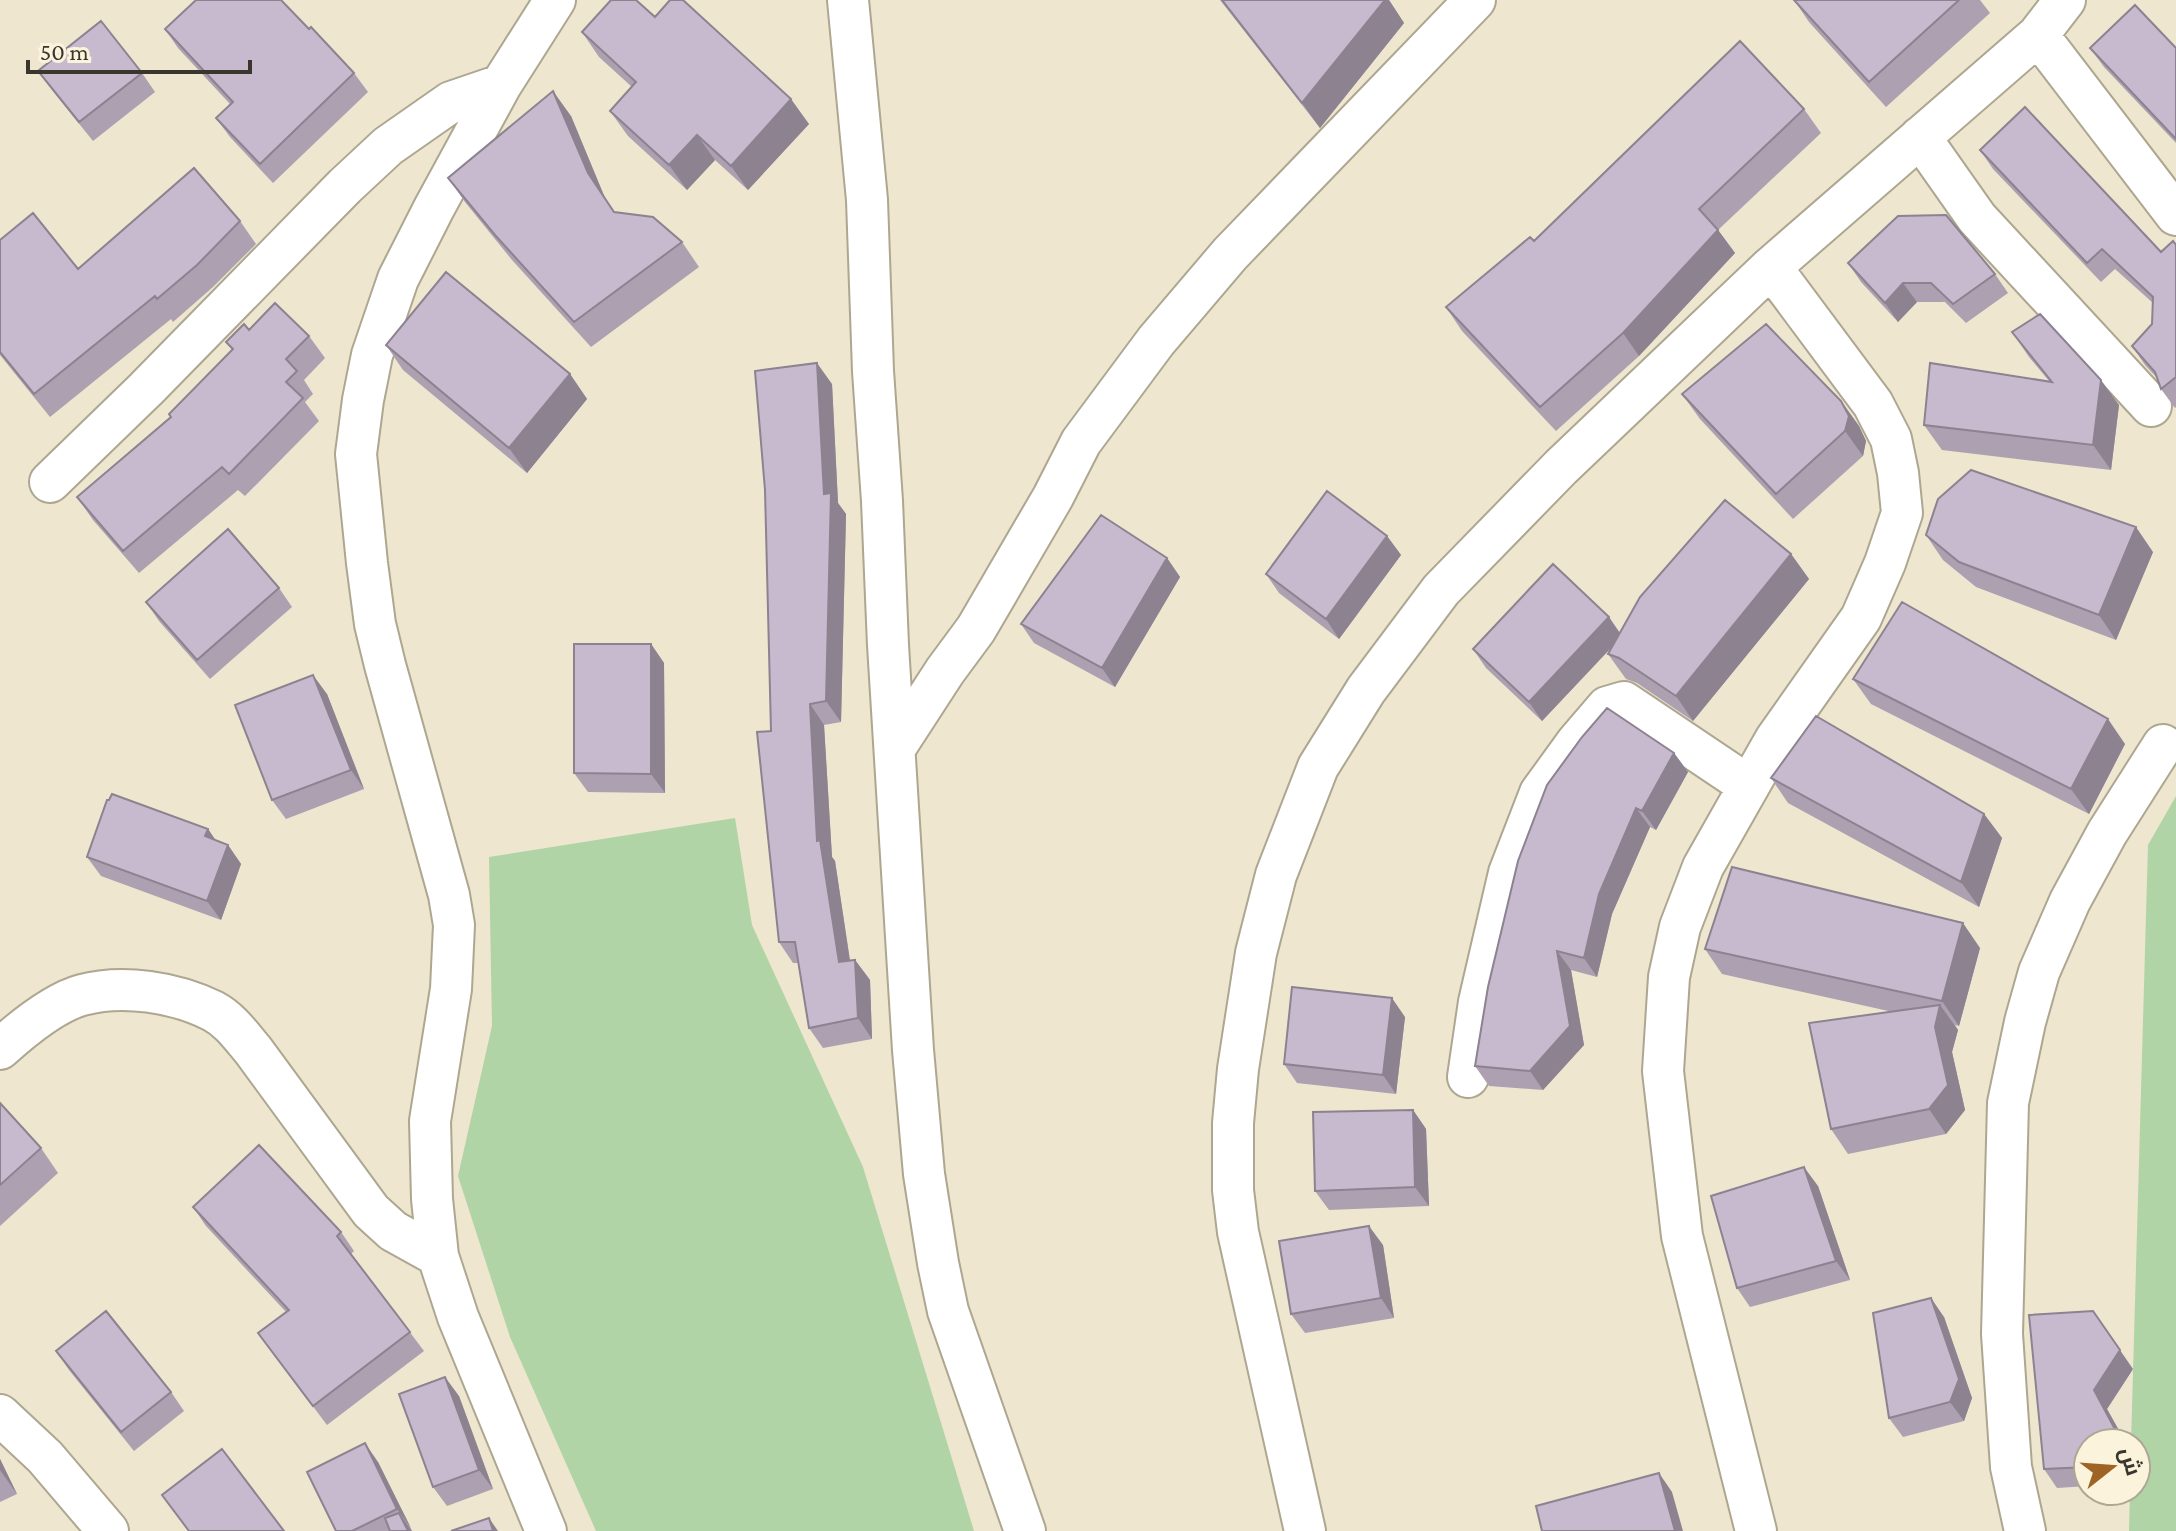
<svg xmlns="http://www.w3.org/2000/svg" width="2176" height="1531" font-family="'Crimson Pro',Cairo,serif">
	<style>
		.green { fill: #b0d4a6 }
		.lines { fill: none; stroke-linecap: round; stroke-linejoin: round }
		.minor-casing { stroke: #ada690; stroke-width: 44 }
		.minor { stroke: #fff; stroke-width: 40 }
		.wall { fill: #aca0b1 }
		.shaded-wall { fill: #8c8290 }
		.building { fill: #c8bace; stroke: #8c8290; stroke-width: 2 }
	</style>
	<rect width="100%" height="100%" fill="#eee6ce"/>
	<path class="green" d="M 2176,796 L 2176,1531 L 2129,1531 L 2130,1491 L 2136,1491 L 2136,1443 L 2131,1443 L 2148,845 Z
		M 735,818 L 752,925 L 863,1167 L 974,1531 L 596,1531 L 510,1337 L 458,1176 L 492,1026 L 489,857 Z"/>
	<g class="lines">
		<defs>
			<path id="minor" d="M 848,0 L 867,200 L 873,371 L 882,501 L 888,645 L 913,1050 L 924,1174 L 938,1263 L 948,1311 L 1025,1531
				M 2038,35 L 2176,215
				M 1920,137 L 1977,218 L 2151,406
				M 50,482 L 146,389 L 345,186 L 388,146 L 451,102 L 501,85
				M 895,748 L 945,671 L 976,629 L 1053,497 L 1081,442 L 1156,341 L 1230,254 L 1475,0
				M 0,1049 C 21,1030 53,1003 82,995 C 123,984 175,992 213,1011 C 230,1020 241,1036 253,1050 L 371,1211 L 393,1231 L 438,1256
				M 1468,1077 L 1479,1002 L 1509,873 L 1540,793 L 1577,742 L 1607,707 L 1624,702 L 1749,786
				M 0,1415 L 45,1457 L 108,1531
				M 546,1531 L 458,1317 L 438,1256 L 432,1199 L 430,1121 L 451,989 L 454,925 L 449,895 L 385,665 L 375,624 L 367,563 L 356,454 L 363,400 L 372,355 L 398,279 L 434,208 L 501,85 L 555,0
				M 1305,1531 L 1238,1232 L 1233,1190 L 1233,1123 L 1238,1069 L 1256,953 L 1276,875 L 1318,767 L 1366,690 L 1441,590 L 1561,467 L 1771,267 L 2038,35 L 2065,0
				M 1756,1531 L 1682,1236 L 1663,1071 L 1669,977 L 1680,927 L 1703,867 L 1775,740 L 1861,618 L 1885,563 L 1902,513 L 1898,473 L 1891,439 L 1873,404 L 1771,267
				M 2025,1531 L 2011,1467 L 2002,1334 L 2008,1103 L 2025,1022 L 2039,972 L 2070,901 L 2107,833 L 2163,745"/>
		</defs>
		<use href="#minor" class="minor-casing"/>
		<use href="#minor" class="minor"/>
	</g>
	<path class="wall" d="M 1220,0 L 1389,0 L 1404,23 L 1320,128 Z
		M 1794,0 L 1980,0 L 1990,13 L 1886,107 L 1809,22 Z
		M 655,17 L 809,124 L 748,190 L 715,160 L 687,190 L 628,136 L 610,111 L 632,87 L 599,57 L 582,32 Z
		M 165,29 L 309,29 L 354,73 L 368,92 L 273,183 L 230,137 L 216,118 L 230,104 L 178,48 Z
		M 2090,48 L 2176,48 L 2176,143 L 2104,67 Z
		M 38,71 L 142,73 L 155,92 L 93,141 L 52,90 Z
		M 1804,109 L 1821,133 L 1718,230 L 1735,253 L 1639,356 L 1556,431 L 1462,331 L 1446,307 L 1534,241 Z
		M 571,116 L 605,198 L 615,213 L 682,242 L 699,267 L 591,347 L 512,260 L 465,202 L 448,178 Z
		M 1980,150 L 2161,252 L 2176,245 L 2176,407 L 2175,408 L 2161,389 L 2158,379 L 2145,365 L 2132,346 L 2152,324 L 2153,303 L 2115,269 L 2101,282 L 1993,169 Z
		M 240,221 L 256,244 L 213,287 L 173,322 L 171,319 L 50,417 L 0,355 L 0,240 L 78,269 Z
		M 1848,263 L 1995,274 L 2008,293 L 1966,323 L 1945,302 L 1917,302 L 1898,322 L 1861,282 Z
		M 249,330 L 309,336 L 325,358 L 304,380 L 313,394 L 305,402 L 319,421 L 245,496 L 238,490 L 139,573 L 93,520 L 77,497 L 170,417 L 232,350 L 226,342 Z
		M 2012,332 L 2119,405 L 2111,470 L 1942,450 L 1924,425 L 2049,381 L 2029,357 Z
		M 386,345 L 570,374 L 587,399 L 527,473 L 403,370 Z
		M 832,384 L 838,503 L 846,514 L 841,722 L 824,725 L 832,857 L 835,861 L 850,960 L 855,960 L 870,980 L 872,1039 L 823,1048 L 809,1028 L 798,963 L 793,963 L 779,942 Z
		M 1682,394 L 1841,401 L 1859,426 L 1866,441 L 1863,456 L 1793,519 L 1700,419 Z
		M 1926,535 L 2153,552 L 2116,640 L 1976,587 L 1943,560 Z
		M 1387,536 L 1401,555 L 1339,639 L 1279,593 L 1266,574 Z
		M 1791,554 L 1809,579 L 1693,721 L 1637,683 L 1626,679 L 1608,654 L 1613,646 L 1542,721 L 1486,668 L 1473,649 L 1620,633 Z
		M 1167,558 L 1180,577 L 1115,687 L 1034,643 L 1021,624 Z
		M 279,588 L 292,607 L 210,679 L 159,621 L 146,602 Z
		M 651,644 L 664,663 L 665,793 L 588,792 L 574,773 Z
		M 1853,679 L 2125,744 L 2089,814 L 1871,704 Z
		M 327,694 L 364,789 L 286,819 L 272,800 Z
		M 1674,753 L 1688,772 L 1656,830 L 1650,827 L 1612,914 L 1597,977 L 1571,970 L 1584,1045 L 1543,1090 L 1489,1086 L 1475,1066 L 1518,861 Z
		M 1771,778 L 1984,814 L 2002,838 L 1979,907 L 1788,803 Z
		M 208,829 L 215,840 L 228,845 L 241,864 L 221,920 L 101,876 L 87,857 Z
		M 1980,948 L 1959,1026 L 1955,1025 L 1958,1030 L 1952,1052 L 1965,1110 L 1946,1134 L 1848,1154 L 1831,1129 L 1893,1012 L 1722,974 L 1705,949 Z
		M 1405,1017 L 1396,1094 L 1297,1083 L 1284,1064 Z
		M 0,1103 L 41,1148 L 58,1173 L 0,1226 Z
		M 1413,1110 L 1426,1129 L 1429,1206 L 1329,1210 L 1315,1191 Z
		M 1818,1186 L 1850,1280 L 1750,1307 L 1737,1288 Z
		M 193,1207 L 341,1232 L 354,1251 L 351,1254 L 424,1351 L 327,1425 L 258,1333 L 286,1312 L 206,1226 Z
		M 1383,1245 L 1394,1318 L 1305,1333 L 1291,1314 Z
		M 1944,1317 L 1972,1398 L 1964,1421 L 1903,1437 L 1889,1418 Z
		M 56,1351 L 171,1392 L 184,1411 L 134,1451 L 69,1370 Z
		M 2133,1369 L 2107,1409 L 2126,1443 L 2088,1443 L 2088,1486 L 2057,1488 L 2044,1469 Z
		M 459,1396 L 493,1489 L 447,1506 L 433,1487 Z
		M 0,1459 L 17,1494 L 0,1502 Z
		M 378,1462 L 412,1531 L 336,1531 Z"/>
	<path class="shaded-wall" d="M 1385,0 L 1389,0 L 1404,23 L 1320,128 L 1302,103 Z
		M 553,91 L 571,116 L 605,198 L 631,237 L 588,173 Z
		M 791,99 L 809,124 L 748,190 L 731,166 Z
		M 697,135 L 715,160 L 687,190 L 669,165 Z
		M 1718,230 L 1735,253 L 1639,356 L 1623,333 Z
		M 1903,283 L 1917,302 L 1898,322 L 1885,303 Z
		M 817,363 L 832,384 L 838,503 L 846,514 L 841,722 L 826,701 L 824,494 Z
		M 570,374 L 587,399 L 527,473 L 509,448 Z
		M 2101,380 L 2119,405 L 2111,470 L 2093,445 Z
		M 1841,401 L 1859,426 L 1866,441 L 1863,456 L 1845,431 Z
		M 2136,527 L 2153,552 L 2116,640 L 2099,615 Z
		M 1387,536 L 1401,555 L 1339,639 L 1326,619 Z
		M 1791,554 L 1809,579 L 1693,721 L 1676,696 Z
		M 1167,558 L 1180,577 L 1115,687 L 1102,668 Z
		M 1609,617 L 1622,636 L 1542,721 L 1529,702 Z
		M 651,644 L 664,663 L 665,793 L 651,774 Z
		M 313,675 L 327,694 L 364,789 L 351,770 Z
		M 810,704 L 824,725 L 832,857 L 835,861 L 853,982 L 839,962 L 817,841 Z
		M 2108,719 L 2125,744 L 2089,814 L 2071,789 Z
		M 1674,753 L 1688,772 L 1656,830 L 1642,811 Z
		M 1636,808 L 1650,827 L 1612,914 L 1597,977 L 1584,958 L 1599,894 Z
		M 1984,814 L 2002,838 L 1979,907 L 1961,882 Z
		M 208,829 L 221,848 L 205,836 Z
		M 228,845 L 241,864 L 221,920 L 207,901 Z
		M 1963,923 L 1980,948 L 1959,1026 L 1942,1001 Z
		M 1557,951 L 1571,970 L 1584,1045 L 1543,1090 L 1530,1071 Z
		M 855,960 L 870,980 L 872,1039 L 858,1018 Z
		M 1392,998 L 1405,1017 L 1396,1094 L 1383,1075 Z
		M 1940,1005 L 1958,1030 L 1952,1052 L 1965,1110 L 1946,1134 L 1929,1109 L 1935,1027 Z
		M 1413,1110 L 1426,1129 L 1429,1206 L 1415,1187 Z
		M 1804,1167 L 1818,1186 L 1850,1280 L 1836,1261 Z
		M 1369,1226 L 1383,1245 L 1394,1318 L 1381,1298 Z
		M 1931,1298 L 1944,1317 L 1972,1398 L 1964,1421 L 1950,1402 Z
		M 2093,1311 L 2133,1369 L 2107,1409 L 2126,1443 L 2111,1443 L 2094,1390 Z
		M 445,1377 L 459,1396 L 493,1489 L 479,1470 Z
		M 365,1443 L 378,1462 L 411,1528 L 397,1509 Z
		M 0,1459 L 17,1494 L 0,1470 Z
		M 1659,1473 L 1672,1492 L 1683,1531 L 1675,1531 Z
		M 399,1513 L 412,1531 L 408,1531 Z
		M 489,1518 L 498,1531 L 493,1531 Z"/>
	<path class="building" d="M 196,0 L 281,0 L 309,29 L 311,27 L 354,73 L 260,164 L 216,118 L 233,102 L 165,29 Z
		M 611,0 L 636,0 L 655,17 L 670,0 L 683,0 L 791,99 L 731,166 L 697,135 L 669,165 L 610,111 L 636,82 L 582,32 Z
		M 1222,0 L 1385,0 L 1302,103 Z
		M 1794,0 L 1959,0 L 1869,82 Z
		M 2135,5 L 2176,48 L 2176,139 L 2090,48 Z
		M 101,21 L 142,73 L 79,122 L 38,71 Z
		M 1740,41 L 1804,109 L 1699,209 L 1718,230 L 1623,333 L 1540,407 L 1446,307 L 1530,237 L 1534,241 Z
		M 553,91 L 588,173 L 614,212 L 653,217 L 682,242 L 574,322 L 495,235 L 448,178 Z
		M 2025,107 L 2161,252 L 2173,241 L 2176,245 L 2176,377 L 2161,389 L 2155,372 L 2132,346 L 2152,324 L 2153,297 L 2102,249 L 2087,263 L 1980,150 Z
		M 194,168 L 240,221 L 197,265 L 157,299 L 155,296 L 34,394 L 0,352 L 0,240 L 33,213 L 78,269 Z
		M 1946,215 L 1995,274 L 1953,304 L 1931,283 L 1903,283 L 1885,303 L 1848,263 L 1898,216 Z
		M 446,272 L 570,374 L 509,448 L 386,345 Z
		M 275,303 L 309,336 L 286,359 L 297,371 L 286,382 L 303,398 L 229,474 L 222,467 L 123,551 L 77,497 L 171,417 L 169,414 L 233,349 L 226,342 L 244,324 L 249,330 Z
		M 2040,314 L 2101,380 L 2093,445 L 1924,425 L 1930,363 L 2052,382 L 2012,332 Z
		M 1766,324 L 1841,401 L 1849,416 L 1845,431 L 1776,494 L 1682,394 Z
		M 817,363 L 824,494 L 831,493 L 826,701 L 810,704 L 817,841 L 820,840 L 839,962 L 855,960 L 858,1018 L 809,1028 L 795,942 L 779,942 L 757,732 L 771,731 L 765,490 L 755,371 Z
		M 1971,470 L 2136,527 L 2099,615 L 1959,562 L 1926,535 L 1938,499 Z
		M 1327,491 L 1387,536 L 1326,619 L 1266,574 Z
		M 1725,500 L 1791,554 L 1676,696 L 1619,658 L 1608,654 L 1640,597 Z
		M 1101,515 L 1167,558 L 1102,668 L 1021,624 Z
		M 228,529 L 279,588 L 197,660 L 146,602 Z
		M 1553,564 L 1609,617 L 1529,702 L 1473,649 Z
		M 1902,602 L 2108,719 L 2071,789 L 1853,679 Z
		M 574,644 L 651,644 L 651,774 L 574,773 Z
		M 313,675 L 351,770 L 272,800 L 235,705 Z
		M 1607,708 L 1674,753 L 1642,811 L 1636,808 L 1599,894 L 1584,958 L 1557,951 L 1570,1026 L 1530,1071 L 1475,1066 L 1488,987 L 1518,861 L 1547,785 L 1582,737 Z
		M 1816,716 L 1984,814 L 1961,882 L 1771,778 Z
		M 112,794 L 208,829 L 205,836 L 228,845 L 207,901 L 87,857 L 107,800 L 109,800 Z
		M 1732,867 L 1963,923 L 1942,1001 L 1705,949 Z
		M 1292,987 L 1392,998 L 1383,1075 L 1284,1064 Z
		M 1940,1005 L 1935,1027 L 1948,1085 L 1929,1109 L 1831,1129 L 1809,1023 Z
		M 0,1103 L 41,1148 L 0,1185 Z
		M 1413,1110 L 1415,1187 L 1315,1191 L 1313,1112 Z
		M 259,1145 L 341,1232 L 337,1236 L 410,1332 L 313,1406 L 258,1333 L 289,1310 L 193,1207 Z
		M 1804,1167 L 1836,1261 L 1737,1288 L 1711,1196 Z
		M 1369,1226 L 1381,1298 L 1291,1314 L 1279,1241 Z
		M 1931,1298 L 1959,1379 L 1950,1402 L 1889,1418 L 1873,1313 Z
		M 106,1311 L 171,1392 L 121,1432 L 56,1351 Z
		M 2093,1311 L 2120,1350 L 2094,1390 L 2117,1433 L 2111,1443 L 2088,1443 L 2088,1467 L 2044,1469 L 2029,1315 Z
		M 445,1377 L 479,1470 L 433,1487 L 399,1394 Z
		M 365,1443 L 397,1509 L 352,1531 L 336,1531 L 307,1472 Z
		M 222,1449 L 284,1531 L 189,1531 L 162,1495 Z
		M 1659,1473 L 1675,1531 L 1542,1531 L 1536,1506 Z
		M 399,1513 L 408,1531 L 390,1531 L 385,1518 Z
		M 489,1518 L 493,1531 L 451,1531 Z"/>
	<g transform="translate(2112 1467) rotate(73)"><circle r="38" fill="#fbf3db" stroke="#ada795" stroke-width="2"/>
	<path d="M0-6L14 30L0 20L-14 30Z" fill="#9f6425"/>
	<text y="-12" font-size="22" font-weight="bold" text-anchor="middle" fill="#39362d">ش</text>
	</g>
	<path d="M28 60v12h222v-12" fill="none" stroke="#39362d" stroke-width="4"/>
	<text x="40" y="60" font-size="24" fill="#39362d" stroke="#fbf3db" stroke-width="6" paint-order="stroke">50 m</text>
</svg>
